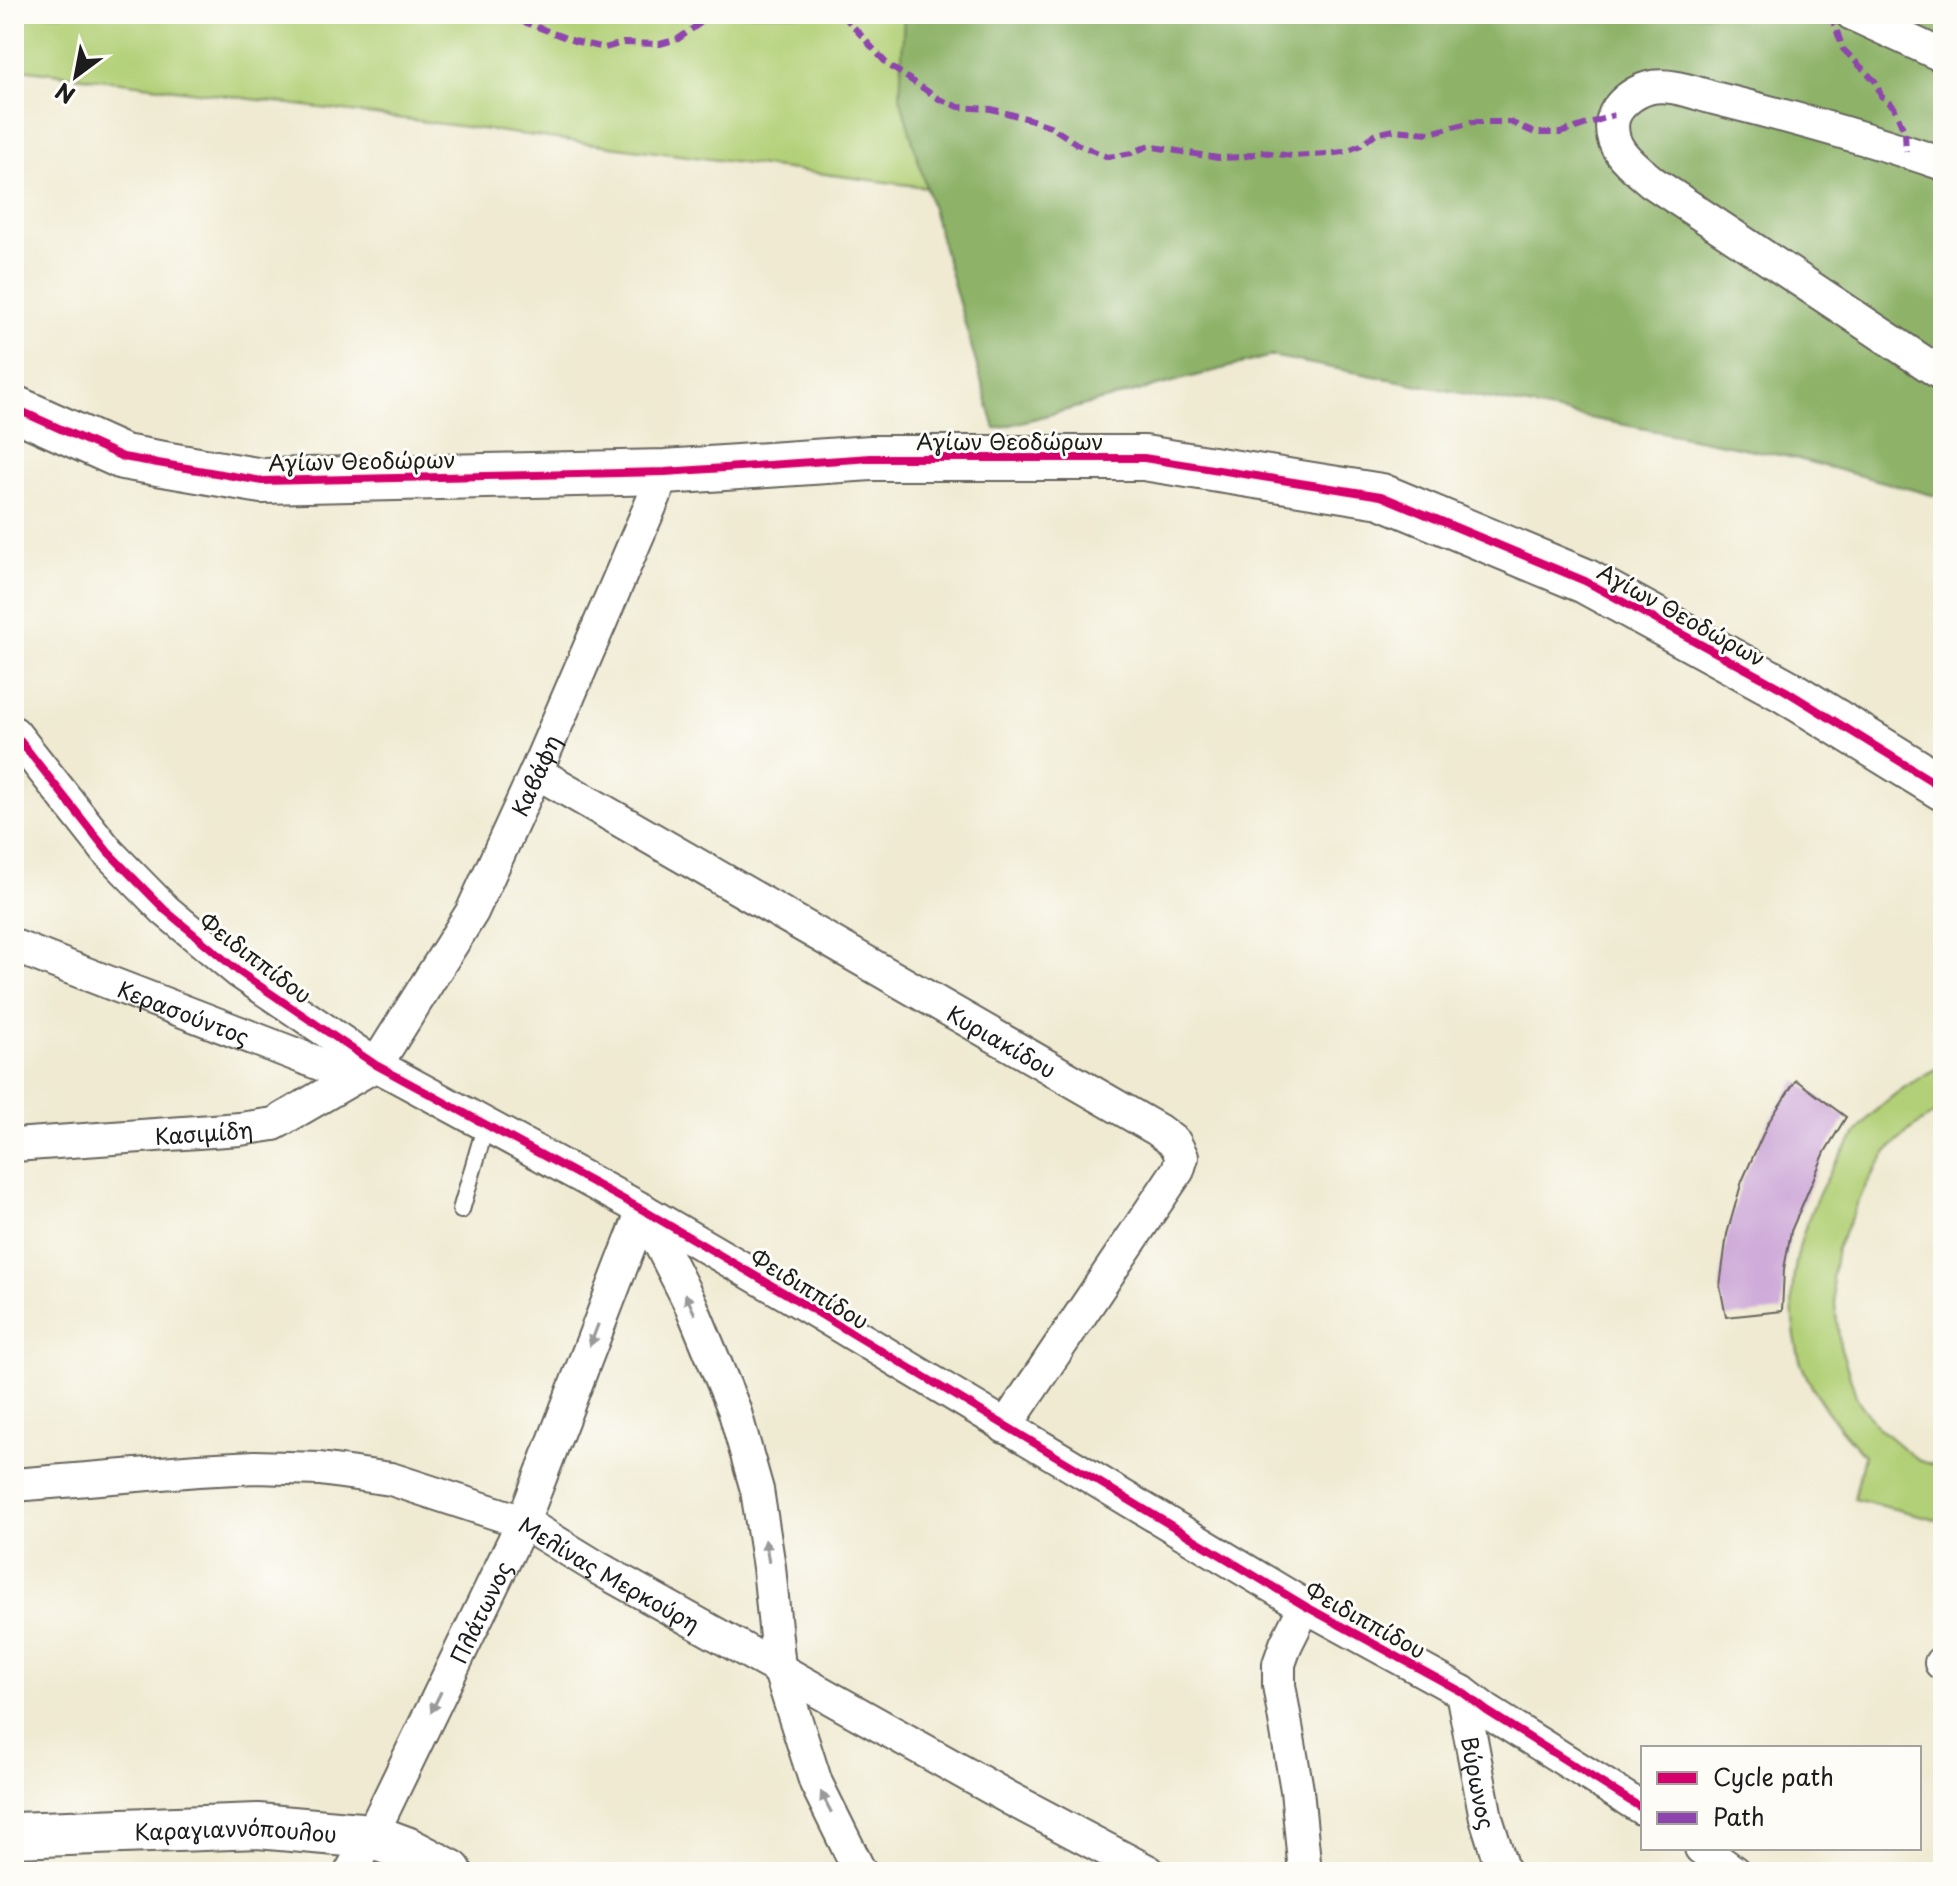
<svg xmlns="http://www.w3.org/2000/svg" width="1957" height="1886" font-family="'Playpen Sans',sans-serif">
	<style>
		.green { fill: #b2d077; stroke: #67764a; stroke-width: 2 }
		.forest { fill: #8db268; stroke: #546742; stroke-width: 2 }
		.building { fill: #cfabd9 }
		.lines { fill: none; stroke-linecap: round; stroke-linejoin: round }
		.lane-casing { stroke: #66645b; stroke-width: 20 }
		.street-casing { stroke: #66645b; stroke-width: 36 }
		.secondary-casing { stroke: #66645b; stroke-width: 48 }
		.lane { stroke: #fff; stroke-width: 16 }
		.street { stroke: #fff; stroke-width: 32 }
		.secondary { stroke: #fff; stroke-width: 44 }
		.quiet { stroke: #8e44ad; stroke-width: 6; stroke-dasharray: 12 6; stroke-linecap: butt }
		.cycleway-casing { stroke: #fdfcf7; stroke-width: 13 }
		.cycleway { stroke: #d6006c; stroke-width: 8 }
		.oneway { fill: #999 }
		.labels { text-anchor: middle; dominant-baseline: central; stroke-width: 6; stroke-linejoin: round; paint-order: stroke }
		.street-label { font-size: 22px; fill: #1c1c1c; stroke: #fdfcf7 }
	</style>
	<rect width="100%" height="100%" fill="#fdfcf7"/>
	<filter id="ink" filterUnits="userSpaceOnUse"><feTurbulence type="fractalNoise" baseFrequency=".0125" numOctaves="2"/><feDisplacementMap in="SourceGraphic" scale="16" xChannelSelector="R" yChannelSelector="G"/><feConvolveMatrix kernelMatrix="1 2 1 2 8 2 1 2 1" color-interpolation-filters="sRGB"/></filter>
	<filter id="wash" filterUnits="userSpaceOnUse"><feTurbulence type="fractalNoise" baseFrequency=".006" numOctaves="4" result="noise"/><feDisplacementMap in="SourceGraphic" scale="32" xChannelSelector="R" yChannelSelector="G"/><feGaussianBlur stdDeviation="1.8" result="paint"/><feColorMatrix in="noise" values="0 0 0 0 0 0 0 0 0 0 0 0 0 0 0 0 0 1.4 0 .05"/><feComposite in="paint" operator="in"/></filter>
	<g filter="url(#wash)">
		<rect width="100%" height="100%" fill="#efead1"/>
		<path class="green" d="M 14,14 L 1943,14 L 1345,242 L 14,68 Z
			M 1943,1065 L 1943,1108 L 1911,1129 L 1887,1152 L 1866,1185 L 1837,1248 L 1832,1279 L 1840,1345 L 1857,1399 L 1878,1427 L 1904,1449 L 1918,1460 L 1943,1468 L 1943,1521 L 1854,1499 L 1864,1455 C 1839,1429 1816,1400 1802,1366 C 1798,1357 1797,1346 1795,1336 C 1782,1260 1815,1186 1861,1127 C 1882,1100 1913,1080 1943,1065 Z"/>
		<path class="forest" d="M 904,14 L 1943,14 L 1943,498 L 1794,458 L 1271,356 L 995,429 L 900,97 Z"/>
		<g id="blocks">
			<path class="building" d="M 1796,1080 L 1846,1117 L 1825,1152 L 1791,1231 L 1784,1269 L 1782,1311 L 1726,1317 L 1720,1286 L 1727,1234 L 1742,1181 L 1768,1123 Z"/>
		</g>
	</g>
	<g filter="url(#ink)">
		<use href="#blocks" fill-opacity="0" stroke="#66645b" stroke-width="2"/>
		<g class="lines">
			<defs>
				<path id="lane" d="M 461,1210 L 486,1124"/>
				<g id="street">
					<path d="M 1852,14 L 1943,56"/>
					<path d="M 1943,164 C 1868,138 1791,117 1714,98 C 1695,93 1668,82 1648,88 C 1634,92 1617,104 1613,119 C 1607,148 1632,165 1652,182 L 1943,375"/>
					<path d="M 14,733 L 108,852 L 165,910 L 238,971 L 376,1065 L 643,1210 L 795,1299 L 1305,1606 L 1462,1692 L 1487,1711 L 1643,1809"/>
					<path id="s1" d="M 536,772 L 1158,1130 L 1175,1143 L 1182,1157 L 1178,1170 L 1005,1427"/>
					<path id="s2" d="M 14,946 L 354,1077"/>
					<path id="s3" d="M 14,1145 L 240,1129 L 274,1124 L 376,1065 L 472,912 L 536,772 L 665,472"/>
					<path d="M 643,1210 L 691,1305 L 734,1409 L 757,1490 L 769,1567 L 779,1668 L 816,1783 L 860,1872"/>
					<path id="s4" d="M 14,1485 L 198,1470 L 255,1467 L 320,1469 L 391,1479 L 523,1522 L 598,1568 L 1011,1799 L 1149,1872"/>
					<path d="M 1941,1663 L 1943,1664"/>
					<path id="s5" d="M 1462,1692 L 1486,1818 L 1503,1872"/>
					<path d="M 1701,1848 L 1734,1872"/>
					<path id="s6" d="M 351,1872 L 371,1836 L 523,1522 L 643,1210"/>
					<path d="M 1305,1872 L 1297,1790 L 1279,1685 L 1279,1664 L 1286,1644 L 1305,1606"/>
				</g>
				<g id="secondary">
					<path d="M 14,408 L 123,457 L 262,481 L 665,472 L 871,458 L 1144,458 L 1381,496 L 1585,581 L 1786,691 L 1943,788"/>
					<path id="s7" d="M 14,1835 L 258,1826 L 371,1836 L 406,1849 L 450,1872"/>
				</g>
			</defs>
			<use href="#lane" class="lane-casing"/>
			<use href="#street" class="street-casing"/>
			<use href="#secondary" class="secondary-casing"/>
			<use href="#lane" class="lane"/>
			<use href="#street" class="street"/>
			<use href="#secondary" class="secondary"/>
			<path class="quiet" d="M 503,14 L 574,41 L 605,48 L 623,43 L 660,44 L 678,39 L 713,14
				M 842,14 L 887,64 L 939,99 L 959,107 L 991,109 L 1029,119 L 1050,126 L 1077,144 L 1108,157 L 1132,153 L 1148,146 L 1218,158 L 1242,157 L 1262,152 L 1292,156 L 1327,154 L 1343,152 L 1361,145 L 1375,134 L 1394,130 L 1430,133 L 1472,122 L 1510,122 L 1535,133 L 1560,133 L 1614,115
				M 1831,14 L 1843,49 L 1876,82 L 1881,96 L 1894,107 L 1905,133 L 1906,152
				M 1941,1663 L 1943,1664"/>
			<defs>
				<path id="cycleway" d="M 14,408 L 123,457 L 262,481 L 665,472 L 871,458 L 1144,458 L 1381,496 L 1585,581 L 1786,691 L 1943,788
					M 14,733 L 108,852 L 165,910 L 238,971 L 376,1065 L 643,1210 L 795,1299 L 1305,1606 L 1462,1692 L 1487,1711 L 1643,1809"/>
			</defs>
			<use href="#cycleway" class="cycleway-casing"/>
			<use href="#cycleway" class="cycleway"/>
		</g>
		<defs><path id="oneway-solid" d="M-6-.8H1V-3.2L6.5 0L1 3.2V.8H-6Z" transform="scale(2)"/></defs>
		<g class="oneway">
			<use href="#oneway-solid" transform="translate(690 1304) rotate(-115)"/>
			<use href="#oneway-solid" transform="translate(594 1335) rotate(111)"/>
			<use href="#oneway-solid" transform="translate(767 1551) rotate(-99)"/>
			<use href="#oneway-solid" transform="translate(436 1702) rotate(116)"/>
			<use href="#oneway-solid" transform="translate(826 1802) rotate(-117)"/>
		</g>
	</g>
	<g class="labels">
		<g class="street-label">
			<text x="1010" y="440">Αγίων Θεοδώρων</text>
			<text transform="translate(362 460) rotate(-1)">Αγίων Θεοδώρων</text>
			<text transform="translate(1682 614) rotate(29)">Αγίων Θεοδώρων</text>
			<text stroke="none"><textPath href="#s3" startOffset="710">Καβάφη</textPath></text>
			<text transform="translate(256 957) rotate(37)">Φειδιππίδου</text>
			<text stroke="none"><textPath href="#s2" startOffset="182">Κερασούντος</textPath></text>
			<text stroke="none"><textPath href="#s1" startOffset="538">Κυριακίδου</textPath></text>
			<text stroke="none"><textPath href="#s3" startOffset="190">Κασιμίδη</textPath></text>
			<text transform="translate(810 1288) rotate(31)">Φειδιππίδου</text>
			<text stroke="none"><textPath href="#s4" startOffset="618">Μελίνας Μερκούρη</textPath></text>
			<text stroke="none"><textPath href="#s6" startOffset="290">Πλάτωνος</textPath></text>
			<text transform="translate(1366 1619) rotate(29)">Φειδιππίδου</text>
			<text stroke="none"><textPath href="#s5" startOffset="92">Βύρωνος</textPath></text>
			<text stroke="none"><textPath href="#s7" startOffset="222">Καραγιαννόπουλου</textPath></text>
		</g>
	</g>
	<rect width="1957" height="1886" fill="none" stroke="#fdfcf7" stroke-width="48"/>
	<rect x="1641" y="1746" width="280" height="104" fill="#fdfcf7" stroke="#a3a29f" stroke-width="2"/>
	<rect x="1657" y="1772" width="40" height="12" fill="#d6006c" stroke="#a3a29f" stroke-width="2"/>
	<text x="1713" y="1786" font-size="24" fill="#1c1c1c">Cycle path</text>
	<rect x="1657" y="1812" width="40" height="12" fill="#8e44ad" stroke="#a3a29f" stroke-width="2"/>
	<text x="1713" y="1826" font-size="24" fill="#1c1c1c">Path</text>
	<g transform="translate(76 76) rotate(212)" stroke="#fdfcf7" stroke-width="6" paint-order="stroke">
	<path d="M0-6L14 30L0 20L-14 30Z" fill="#1c1c1c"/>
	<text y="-12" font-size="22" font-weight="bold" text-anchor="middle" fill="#1c1c1c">N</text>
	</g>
</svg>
